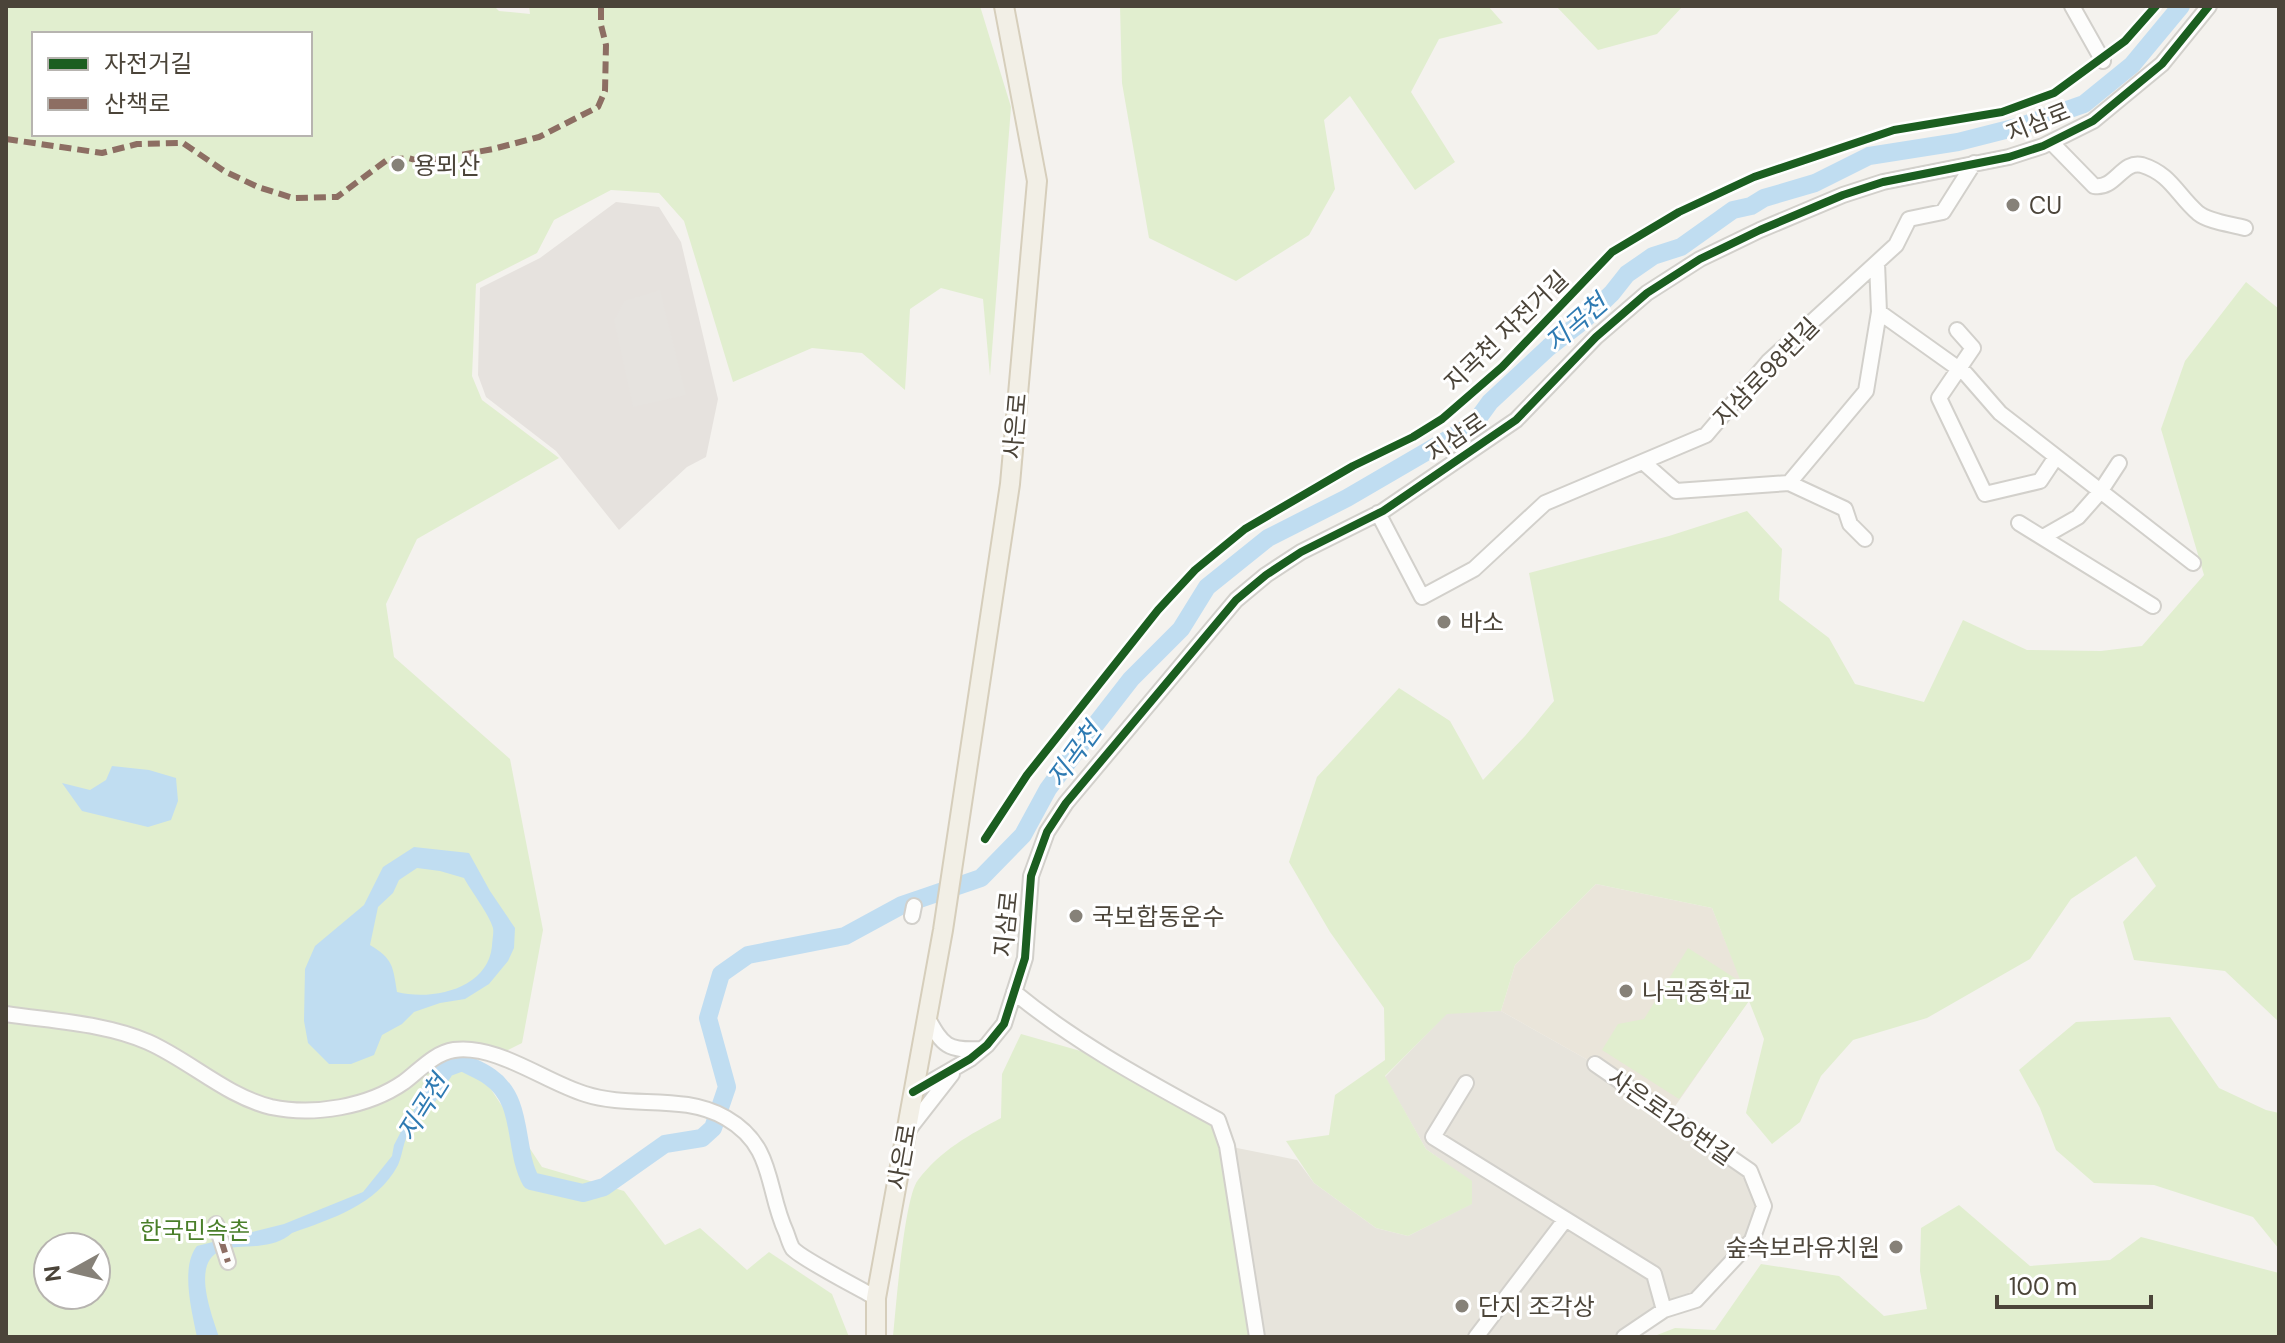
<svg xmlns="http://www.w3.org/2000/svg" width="2285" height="1343" font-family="'DM Sans','Noto Sans KR',sans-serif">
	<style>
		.residential { fill: #e7e4dc }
		.industrial { fill: #e6e2de }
		.education { fill: #eae5da }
		.green { fill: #e1eecf; fill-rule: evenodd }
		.parking { fill: #e6e3df }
		.water { fill: #c0ddf1; fill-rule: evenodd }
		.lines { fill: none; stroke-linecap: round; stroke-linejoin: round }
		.river { stroke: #c0ddf1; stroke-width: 18 }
		.minor-casing { stroke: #d2d0cb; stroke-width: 18 }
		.major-casing { stroke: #d6cebb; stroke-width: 22 }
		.minor { stroke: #fdfdfc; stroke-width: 14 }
		.major { stroke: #f2efe6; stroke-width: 18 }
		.quiet { stroke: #8d6e63; stroke-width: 6; stroke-dasharray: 12 6; stroke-linecap: butt }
		.cycleway-casing { stroke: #fff; stroke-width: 13 }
		.cycleway { stroke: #1b5e20; stroke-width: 8 }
		.poi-dot { fill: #868178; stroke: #fff; stroke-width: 3 }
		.labels { text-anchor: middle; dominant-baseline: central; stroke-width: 6; stroke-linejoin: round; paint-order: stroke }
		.street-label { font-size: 24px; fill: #4b4439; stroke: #fff }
		.poi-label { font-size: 24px; fill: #4b4439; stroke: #fff; text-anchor: start }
		.park-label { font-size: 24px; fill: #4a7f2a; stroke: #fff }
		.water-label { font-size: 26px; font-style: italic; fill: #2e7ab2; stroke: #fff }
	</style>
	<rect width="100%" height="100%" fill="#f4f2ee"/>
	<path class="residential" d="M 1501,1011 L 1595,1064 L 1750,1171 L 1764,1206 L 1752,1240 L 1696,1300 L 1624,1337 L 1257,1337 L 1227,1146 L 1297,1160 L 1314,1183 L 1376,1228 L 1408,1236 L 1471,1204 L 1472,1182 L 1426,1149 L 1385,1077 L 1447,1013 Z"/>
	<path class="industrial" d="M 616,202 L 659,207 L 681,242 L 718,399 L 706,457 L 687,467 L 619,530 L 556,451 L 486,397 L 478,375 L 480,288 L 540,258 Z"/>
	<path class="education" d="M 1596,884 L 1712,908 L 1749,1000 L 1669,1115 L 1595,1064 L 1501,1011 L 1515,965 Z"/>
	<path class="green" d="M 6,6 L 494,6 L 499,11 L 530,14 L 529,6 L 980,6 L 1011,107 L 990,376 L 983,299 L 941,288 L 910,309 L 905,390 L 862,353 L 812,348 L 733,382 L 684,221 L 659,193 L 611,190 L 554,220 L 537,253 L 476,284 L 472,376 L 482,400 L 559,458 L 417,539 L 386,604 L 394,657 L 510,759 L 543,930 L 522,1043 L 486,1061 L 459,1055 L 437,1046 L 444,1062 L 432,1079 L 430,1092 L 446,1068 L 479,1071 L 542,1167 L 624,1191 L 665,1245 L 700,1228 L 747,1270 L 769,1252 L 832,1294 L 849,1337 L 6,1337 ZM 34,34 L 310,34 L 310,134 L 34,134 ZM 48,1247 L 96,1247 L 96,1295 L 48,1295 Z
		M 1120,6 L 1488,6 L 1503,23 L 1439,39 L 1411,92 L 1455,162 L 1415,190 L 1350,96 L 1324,120 L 1335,189 L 1309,235 L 1236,281 L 1149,238 L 1122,83 Z
		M 1556,6 L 1683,6 L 1657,34 L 1598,50 Z
		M 2246,282 L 2279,309 L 2279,1022 L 2225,971 L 2134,960 L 2123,922 L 2156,886 L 2136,856 L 2071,899 L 2030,959 L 1927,1018 L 1853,1040 L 1821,1076 L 1800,1122 L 1772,1144 L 1746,1113 L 1764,1039 L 1749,1001 L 1679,1099 L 1602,1050 L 1618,1024 L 1644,1019 L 1688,948 L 1741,982 L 1712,908 L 1596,884 L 1515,965 L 1501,1011 L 1447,1014 L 1385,1076 L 1426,1149 L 1472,1181 L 1472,1204 L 1408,1236 L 1376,1228 L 1314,1183 L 1286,1141 L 1329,1135 L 1335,1095 L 1385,1060 L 1384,1008 L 1330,932 L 1289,862 L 1317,777 L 1399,688 L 1450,721 L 1483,780 L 1525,736 L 1554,701 L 1529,573 L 1669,536 L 1747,511 L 1782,549 L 1779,600 L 1829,638 L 1855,684 L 1924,702 L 1963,620 L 2027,650 L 2101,651 L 2142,646 L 2204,575 L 2161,429 L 2185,361 Z
		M 2170,1017 L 2219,1088 L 2266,1110 L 2279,1113 L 2279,1249 L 2253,1217 L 2154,1185 L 2094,1183 L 2056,1150 L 2040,1108 L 2019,1070 L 2076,1022 Z
		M 1021,1034 L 1105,1058 L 1218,1120 L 1256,1337 L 893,1337 C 896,1308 904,1198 918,1180 C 941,1150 969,1135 1001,1118 L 1002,1074 Z
		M 1959,1205 L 2030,1266 L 2110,1260 L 2141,1237 L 2279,1273 L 2279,1337 L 1652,1337 L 1675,1328 L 1715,1330 L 1761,1264 L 1839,1276 L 1884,1316 L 1927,1309 L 1920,1271 L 1921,1228 Z"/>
	<path class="parking" d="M 660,290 L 686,395 L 633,407 L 614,320 L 624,301 Z"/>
	<path class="water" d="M 112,766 L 149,770 L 176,778 L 178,801 L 171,820 L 148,827 L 82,811 L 62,783 L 90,790 L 106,780 Z
		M 414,847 L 469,853 L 490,891 L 515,928 L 514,948 L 508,961 L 489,984 L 465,999 L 440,1003 L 414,1012 L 402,1024 L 382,1035 L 374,1055 L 351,1064 L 329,1064 L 308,1043 L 304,1021 L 305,969 L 315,946 L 364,905 L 383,867 ZM 417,868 L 440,871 L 464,878 C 471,891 489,914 493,928 C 494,933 492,941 492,946 C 488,989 432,1001 397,992 C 393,966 393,959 370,945 L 378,907 L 393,893 L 399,880 Z
		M 435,1081 C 431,1103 417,1117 407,1136 C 403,1145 402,1156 398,1165 C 377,1205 331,1219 292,1233 C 282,1242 271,1244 257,1246 C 246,1247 230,1246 220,1251 C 191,1264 212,1315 219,1337 L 197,1337 C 192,1312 180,1267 197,1246 L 284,1224 L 363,1192 L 392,1156 L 394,1145 L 407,1120 Z"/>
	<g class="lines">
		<path class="river" d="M 422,1106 L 446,1068 L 462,1062 C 471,1067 482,1071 490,1077 C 525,1101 513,1149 531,1181 L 583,1193 L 604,1187 L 665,1144 L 702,1138 L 713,1128 L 727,1087 L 708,1018 L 721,974 L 748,955 L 845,936 L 902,905 L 981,878 L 1023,835 L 1048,789 L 1096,724 L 1131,679 L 1181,629 L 1207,587 L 1268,538 L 1347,498 L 1474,424 L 1490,402 L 1549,347 L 1584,320 L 1612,293 L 1627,274 L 1653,256 L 1681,247 L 1733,210 L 1751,206 L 1764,198 L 1815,183 L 1869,156 L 1958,142 L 2021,126 L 2084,104 L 2132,65 L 2181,6"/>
		<defs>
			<path id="minor" d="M 2072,6 L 2103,61
				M 2051,142 L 2094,186 C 2115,190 2122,160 2142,165 C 2171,174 2177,195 2198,213 C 2209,222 2231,224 2245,228
				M 1879,312 L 1966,374 L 2000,413 L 2193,563
				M 1957,330 L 1973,348 L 1939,398 L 1985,494 L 2040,481 L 2056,457
				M 1643,462 L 1676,491 L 1789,483 L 1866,391 L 1879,312 L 1877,263
				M 1789,483 L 1845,509 L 1850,524 L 1865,539
				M 1378,513 L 1422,597 L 1474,569 L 1545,503 L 1706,435 L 1768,362 L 1896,245 L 1909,219 L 1943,212 L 1974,163
				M 2019,523 L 2153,606
				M 2043,537 L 2078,517 L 2100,492 L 2119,463
				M 912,916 L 914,906
				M 1014,992 C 1077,1044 1147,1081 1218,1120 L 1227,1146 L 1257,1337
				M 6,1014 C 52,1021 105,1023 148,1042 C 189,1060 226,1096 271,1107 C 314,1116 368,1107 404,1082 C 419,1071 434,1053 454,1050 C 497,1044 545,1082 585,1094 C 631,1109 683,1093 726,1118 C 775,1146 766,1189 786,1232 C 788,1237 790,1245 793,1249 C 802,1259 861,1289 876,1298
				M 927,1017 C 943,1046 947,1051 982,1049
				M 1595,1064 L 1750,1171 L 1764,1206 L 1752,1240 L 1696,1300 L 1664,1310 L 1624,1337
				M 1466,1083 L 1433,1137 L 1654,1274 L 1664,1310
				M 913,1092 L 970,1059 L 987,1045 L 1004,1024 L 1025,958 L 1031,876 L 1047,832 L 1066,803 L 1236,600 L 1266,575 L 1301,552 L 1383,511 L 1516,420 L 1596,337 L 1647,293 L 1700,259 L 1760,230 L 1843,195 L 1883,182 L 2009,157 L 2043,146 L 2093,121 L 2162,64 L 2209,6
				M 906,1133 L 952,1074
				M 216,1224 L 228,1262
				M 1476,1337 L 1565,1220"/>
			<path id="major" d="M 876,1337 L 876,1298 L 943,930 L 1010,484 L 1037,181 L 1004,6"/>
		</defs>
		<use href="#minor" class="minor-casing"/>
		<use href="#major" class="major-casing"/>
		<use href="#minor" class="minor"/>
		<use href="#major" class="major"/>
		<path class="quiet" d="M 6,139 L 102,153 L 137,144 L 183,143 L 224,171 L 258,187 L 293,198 L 337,197 L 387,160 L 408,158 L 422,162 L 493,149 L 539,137 L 598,107 L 605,91 L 606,45 L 601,25 L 601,6
			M 216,1224 L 228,1262"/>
		<defs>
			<path id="cycleway" d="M 985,839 L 1027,775 L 1158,610 L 1195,570 L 1245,529 L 1353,466 L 1413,437 L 1442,419 L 1502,367 L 1612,252 L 1679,212 L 1754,177 L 1894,130 L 2002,112 L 2054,93 L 2125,41 L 2156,6
				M 913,1092 L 970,1059 L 987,1045 L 1004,1024 L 1025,958 L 1031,876 L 1047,832 L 1066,803 L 1236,600 L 1266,575 L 1301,552 L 1383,511 L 1516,420 L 1596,337 L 1647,293 L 1700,259 L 1760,230 L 1843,195 L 1883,182 L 2009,157 L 2043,146 L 2093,121 L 2162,64 L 2209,6"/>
		</defs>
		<use href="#cycleway" class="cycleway-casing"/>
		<use href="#cycleway" class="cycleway"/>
	</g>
	<g class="poi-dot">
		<circle cx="398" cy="165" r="8"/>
		<circle cx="2013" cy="205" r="8"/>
		<circle cx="1444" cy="622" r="8"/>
		<circle cx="1076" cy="916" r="8"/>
		<circle cx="1626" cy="991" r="8"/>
		<circle cx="1896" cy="1247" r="8"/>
		<circle cx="1462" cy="1306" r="8"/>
	</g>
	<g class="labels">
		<g class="street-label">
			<text transform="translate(2038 122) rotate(-22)">지삼로</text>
			<text transform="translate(1506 331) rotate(-44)">지곡천 자전거길</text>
			<text transform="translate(1766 372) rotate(-46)">지삼로98번길</text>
			<text transform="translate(1015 426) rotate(-85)">사은로</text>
			<text transform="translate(1456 437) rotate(-35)">지삼로</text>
			<text transform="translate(1006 924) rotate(-84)">지삼로</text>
			<text transform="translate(1671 1117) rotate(35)">사은로126번길</text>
			<text transform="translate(902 1157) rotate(-80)">사은로</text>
		</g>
		<g class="poi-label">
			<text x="414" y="165">용뫼산</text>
			<text x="2029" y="205">CU</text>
			<text x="1460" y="622">바소</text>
			<text x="1092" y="916">국보합동운수</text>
			<text x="1642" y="991">나곡중학교</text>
			<text x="1880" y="1247" text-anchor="end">숲속보라유치원</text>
			<text x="1478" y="1306">단지 조각상</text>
		</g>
		<g class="park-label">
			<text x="195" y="1230">한국민속촌</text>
		</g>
		<g class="water-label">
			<text transform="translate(1576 323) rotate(-41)">지곡천</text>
			<text transform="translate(1074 755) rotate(-54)">지곡천</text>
			<text transform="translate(423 1108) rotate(-58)">지곡천</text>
		</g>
	</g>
	<rect width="2285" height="1343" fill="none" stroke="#4b4439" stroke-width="16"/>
	<rect x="32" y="32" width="280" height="104" fill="#ffffff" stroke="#b7b4b0" stroke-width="2"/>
	<rect x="48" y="58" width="40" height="12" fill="#1b5e20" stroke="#b7b4b0" stroke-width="2"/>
	<text x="104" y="72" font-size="24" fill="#4b4439">자전거길</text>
	<rect x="48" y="98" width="40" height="12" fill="#8d6e63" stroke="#b7b4b0" stroke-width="2"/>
	<text x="104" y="112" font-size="24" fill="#4b4439">산책로</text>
	<g transform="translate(72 1271) rotate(262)"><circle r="38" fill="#ffffff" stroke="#b7b4b0" stroke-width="2"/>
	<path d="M0-6L14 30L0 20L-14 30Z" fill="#868178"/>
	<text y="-12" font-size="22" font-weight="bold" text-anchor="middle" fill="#4b4439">N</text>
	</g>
	<path d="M1997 1295v12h154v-12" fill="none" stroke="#4b4439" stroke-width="4"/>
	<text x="2009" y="1295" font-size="24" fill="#4b4439" stroke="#ffffff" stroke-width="6" paint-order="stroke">100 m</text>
</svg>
